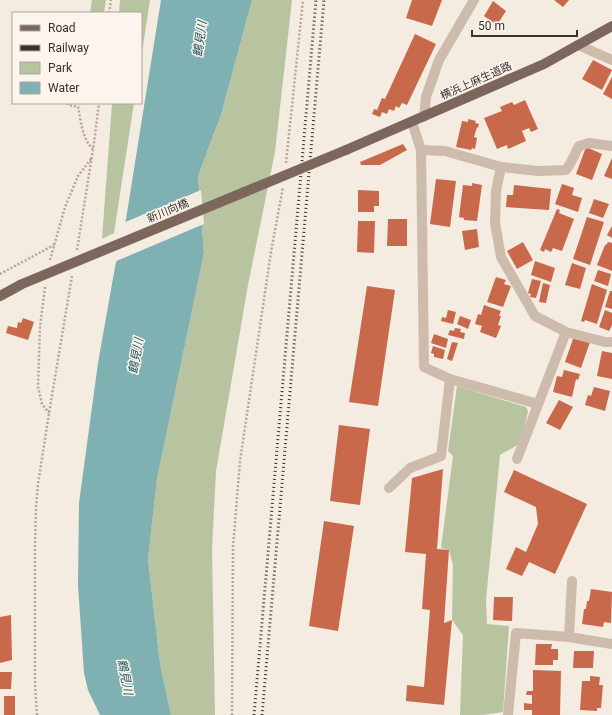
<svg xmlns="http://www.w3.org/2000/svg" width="612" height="715" font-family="Roboto,'Noto Sans JP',sans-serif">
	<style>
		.green { fill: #b8c4a0 }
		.water { fill: #7fb0b2 }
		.pier { fill: #f4ebe1 }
		.building { fill: #c8694b }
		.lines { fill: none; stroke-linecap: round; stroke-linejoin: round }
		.path { stroke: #b9a596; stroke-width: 2.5; stroke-dasharray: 2 2; stroke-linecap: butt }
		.minor { stroke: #cdbbac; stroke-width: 10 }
		.major { stroke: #7d675c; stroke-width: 10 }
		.rail { stroke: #3b302b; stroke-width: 3; stroke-dasharray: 1 3; stroke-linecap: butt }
		.major-bridge { stroke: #7d675c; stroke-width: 10 }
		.labels { text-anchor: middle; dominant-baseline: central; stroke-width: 3; stroke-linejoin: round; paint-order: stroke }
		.street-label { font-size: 11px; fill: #3b302b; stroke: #fbf5ee }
		.water-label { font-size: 12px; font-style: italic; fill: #1f5a5e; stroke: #fbf5ee }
	</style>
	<rect width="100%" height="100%" fill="#f4ebe1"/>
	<path class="green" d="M 92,0 L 106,0 L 104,13 L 90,13 Z
		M 120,0 L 150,0 L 141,59 L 141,13 L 119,13 Z
		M 252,0 L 292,0 L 275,152 L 248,285 L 216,471 L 212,549 L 215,715 L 171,715 L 160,664 L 148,558 L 157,479 L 204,253 L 198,176 L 221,115 Z
		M 112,103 L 134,103 L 114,233 L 102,239 Z
		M 457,386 L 526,407 L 528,411 L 521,443 L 500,455 L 486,600 L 487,624 L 509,626 L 503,712 L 483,715 L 460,715 L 463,635 L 452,620 L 453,565 L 449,550 L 441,548 L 453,456 L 448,451 Z"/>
	<path class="water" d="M 161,0 L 252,0 L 221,115 L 198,176 L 204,253 L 157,479 L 148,559 L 160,664 L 171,715 L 100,715 L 88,690 L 84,673 L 78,585 L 79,503 L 98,363 L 115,267 L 126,219 Z"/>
	<path class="pier" d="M 201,190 L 204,224 L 114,262 L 123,223 Z"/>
	<path class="building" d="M 412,0 L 442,0 L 432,26 L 406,18 Z
		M 554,0 L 569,0 L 563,7 Z
		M 493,1 L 506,11 L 497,25 L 484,16 Z
		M 415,34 L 436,44 L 407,105 L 402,103 L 399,108 L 396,106 L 394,111 L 389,109 L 387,114 L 382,112 L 380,117 L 372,114 L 374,109 L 377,110 L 382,98 L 385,99 Z
		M 593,60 L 612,70 L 602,90 L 582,79 Z
		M 612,77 L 612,99 L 603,94 Z
		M 525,100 L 538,129 L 531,132 L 529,128 L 522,131 L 526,141 L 508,149 L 507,145 L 497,149 L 484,118 L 502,111 L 500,107 L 512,102 L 514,105 Z
		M 468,119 L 476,121 L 475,123 L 479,124 L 478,128 L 477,127 L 474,137 L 477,138 L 475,149 L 472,148 L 471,150 L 456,147 L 462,121 L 468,122 Z
		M 403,144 L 407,150 L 380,165 L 361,165 L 360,162 Z
		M 586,147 L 602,154 L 592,180 L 576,174 Z
		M 612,158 L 612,179 L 604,176 Z
		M 436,179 L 456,181 L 450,227 L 430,224 Z
		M 472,183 L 482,185 L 477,221 L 464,220 L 464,218 L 459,217 L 463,185 L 472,186 Z
		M 562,184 L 574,188 L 572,195 L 582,198 L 578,212 L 555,204 Z
		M 514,185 L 551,189 L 549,210 L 506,207 L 507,195 L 513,195 Z
		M 358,190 L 379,191 L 379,206 L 374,206 L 374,212 L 358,212 Z
		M 594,199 L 609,204 L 603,218 L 589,213 Z
		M 557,209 L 560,210 L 559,213 L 574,219 L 562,251 L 553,248 L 551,252 L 545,249 L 544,252 L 540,250 Z
		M 587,217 L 604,222 L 590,265 L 573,259 Z
		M 388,219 L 407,219 L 407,246 L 387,246 Z
		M 358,221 L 375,221 L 374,253 L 357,252 Z
		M 612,226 L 612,238 L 607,235 Z
		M 477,229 L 479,247 L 465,250 L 462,231 Z
		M 523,242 L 533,260 L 517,269 L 507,251 Z
		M 608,242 L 612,243 L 612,271 L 597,265 L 605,245 L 606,245 Z
		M 535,261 L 555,268 L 551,282 L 531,275 Z
		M 572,263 L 586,268 L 580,289 L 565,285 Z
		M 598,270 L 611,274 L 608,286 L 594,281 Z
		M 496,277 L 506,280 L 504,284 L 511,286 L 503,307 L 487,302 Z
		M 532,279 L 541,281 L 536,298 L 530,297 L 531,294 L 528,293 Z
		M 543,283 L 550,285 L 546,303 L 539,302 Z
		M 592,284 L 607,290 L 597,324 L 585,320 L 584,322 L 581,321 Z
		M 367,286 L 395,290 L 378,406 L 349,402 Z
		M 610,291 L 612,291 L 612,309 L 605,307 Z
		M 484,305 L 501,311 L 499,316 L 501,316 L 498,325 L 501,326 L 496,338 L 480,332 L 482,326 L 475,324 L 478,314 L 481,315 Z
		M 448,310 L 456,312 L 453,324 L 441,321 L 442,317 L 446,318 Z
		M 605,310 L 612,313 L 612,325 L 609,331 L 599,327 Z
		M 460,316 L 471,320 L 468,329 L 457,324 Z
		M 23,318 L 34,322 L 28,340 L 6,333 L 8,326 L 17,328 L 18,322 L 21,323 Z
		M 455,328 L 461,329 L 460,332 L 465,333 L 464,339 L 448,335 L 450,330 L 454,331 Z
		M 434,334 L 448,339 L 446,348 L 431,343 Z
		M 574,336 L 590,342 L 581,368 L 565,362 Z
		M 452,342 L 458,343 L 452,361 L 447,359 Z
		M 433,346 L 445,350 L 443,359 L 434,357 L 434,354 L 431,353 Z
		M 602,351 L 612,353 L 612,379 L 597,376 Z
		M 564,370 L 580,374 L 578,380 L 576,379 L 572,397 L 553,392 L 557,376 L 562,377 Z
		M 594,387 L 610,391 L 605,411 L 585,405 L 588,395 L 591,396 Z
		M 559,400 L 573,407 L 560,430 L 546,423 Z
		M 339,425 L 370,429 L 360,505 L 330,501 Z
		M 443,469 L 437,549 L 449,550 L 444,623 L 452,620 L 444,705 L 406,701 L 407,685 L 424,687 L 430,610 L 422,609 L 426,554 L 405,552 L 412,478 Z
		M 514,470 L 587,504 L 555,574 L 529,562 L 522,576 L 506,569 L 516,547 L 526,552 L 538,524 L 536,507 L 504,492 Z
		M 324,521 L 354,526 L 338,631 L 309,626 Z
		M 591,589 L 612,592 L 611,623 L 604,622 L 603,627 L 582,624 L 584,609 L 586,609 L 587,601 L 589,601 Z
		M 494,597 L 513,597 L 512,621 L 493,620 Z
		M 11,615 L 12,660 L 0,663 L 0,617 Z
		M 536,644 L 552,644 L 551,649 L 558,649 L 558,660 L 553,660 L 553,665 L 535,665 Z
		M 574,651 L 594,651 L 593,668 L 573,668 Z
		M 533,670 L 561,671 L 560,715 L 532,715 L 532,710 L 524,710 L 524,703 L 532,704 L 532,695 L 526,695 L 527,691 L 533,691 Z
		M 0,672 L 12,672 L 11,689 L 0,689 Z
		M 590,676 L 600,677 L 599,685 L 603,685 L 601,708 L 597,708 L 597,711 L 580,710 L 582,681 L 590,681 Z
		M 4,696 L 15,696 L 15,715 L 4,715 Z"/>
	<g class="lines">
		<path class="path" d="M 109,13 L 111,0
			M 68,103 L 68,105 L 78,107 C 81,121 82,139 93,149
			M 286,163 L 303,0
			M 77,250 L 94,143 L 99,103
			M 50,260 L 65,207 L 78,176 L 91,159
			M 0,274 L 54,245
			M 45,287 L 40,327 L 38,387 L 42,404 L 49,413
			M 37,715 L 35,684 L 35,545 L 36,507 L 38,484 L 49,413 L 72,276
			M 232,715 L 233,547 L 240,461 L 271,252 L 283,187"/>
		<path class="minor" d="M 578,45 L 612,60
			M 424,117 L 426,97 L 439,60 L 474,0
			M 412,122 L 421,150 L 424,367 L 450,379 L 538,404
			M 421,150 L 445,151 L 501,167 L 538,171 L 566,170 L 570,164 L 579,146 L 589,143 L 612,146
			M 501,167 L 496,191 L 495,223 L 501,257 L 535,316 L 566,332 L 605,342 L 612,342
			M 517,459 L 566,332
			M 389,488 L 410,468 L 441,456 L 450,379
			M 569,637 L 572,581
			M 508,715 L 516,633 L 569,637 L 612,644"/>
		<path class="major" d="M 346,150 L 544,64 L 612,26"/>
		<path class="rail" d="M 254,715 L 316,0
			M 262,715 L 324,0"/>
		<path class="major-bridge" d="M 0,296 L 22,284 L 346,150"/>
	</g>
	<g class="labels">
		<g class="street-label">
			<text transform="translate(476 81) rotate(-24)">横浜上麻生道路</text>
			<text transform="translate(168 211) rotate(-23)">新川向橋</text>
		</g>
		<g class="water-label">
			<text transform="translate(200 39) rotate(-82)">鶴見川</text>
			<text transform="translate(136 356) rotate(-80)">鶴見川</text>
			<text transform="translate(125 677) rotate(79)">鶴見川</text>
		</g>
	</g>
	<rect x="12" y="12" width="130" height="92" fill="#fbf5ee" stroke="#aea6a0"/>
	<rect x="20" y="25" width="20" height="6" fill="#7d675c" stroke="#aea6a0"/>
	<text x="48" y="32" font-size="12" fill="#3b302b">Road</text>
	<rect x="20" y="45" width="20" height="6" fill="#3b302b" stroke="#aea6a0"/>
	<text x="48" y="52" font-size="12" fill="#3b302b">Railway</text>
	<rect x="20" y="62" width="20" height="12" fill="#b8c4a0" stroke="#aea6a0"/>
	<text x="48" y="72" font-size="12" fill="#3b302b">Park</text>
	<rect x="20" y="82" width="20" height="12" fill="#7fb0b2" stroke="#aea6a0"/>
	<text x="48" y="92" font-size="12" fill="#3b302b">Water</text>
	<path d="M472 30v6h105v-6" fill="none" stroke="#3b302b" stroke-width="2"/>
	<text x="478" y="30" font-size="12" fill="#3b302b" stroke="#fbf5ee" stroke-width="3" paint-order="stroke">50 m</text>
</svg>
